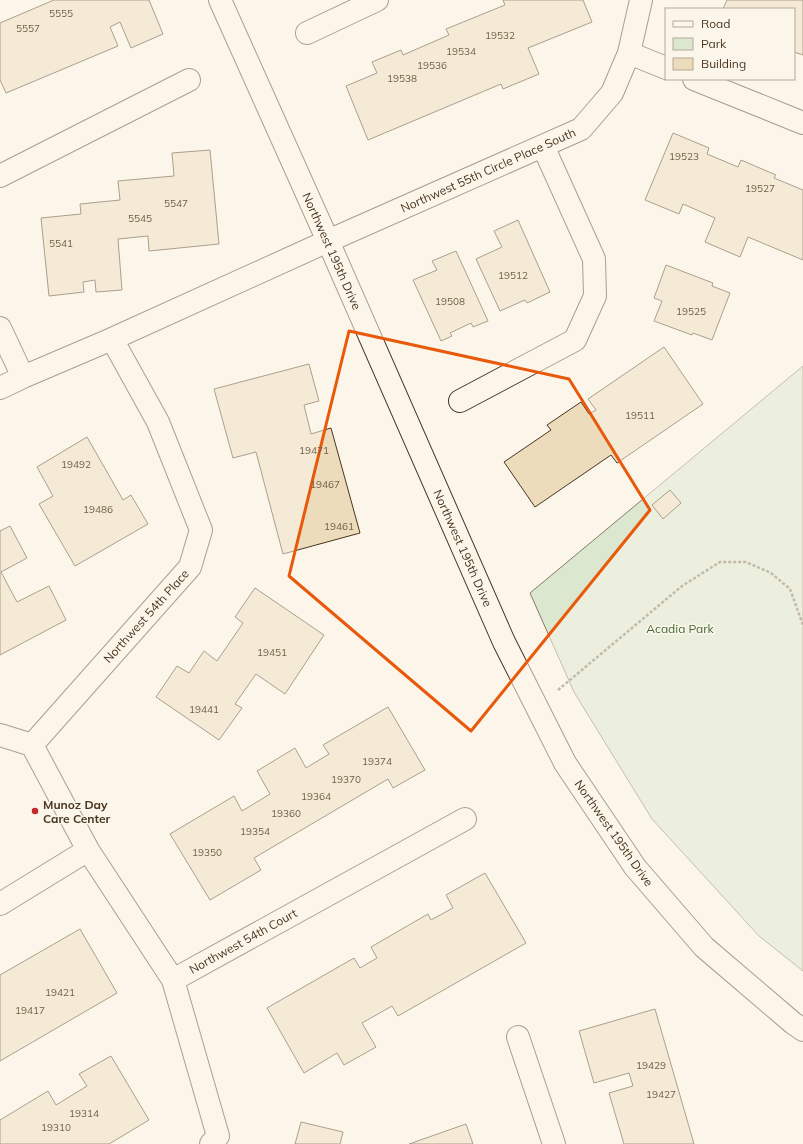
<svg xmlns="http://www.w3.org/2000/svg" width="803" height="1144" font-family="Mulish,sans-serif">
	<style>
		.green { fill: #dce7d0; stroke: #887966 }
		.building { fill: #ecdcbc; stroke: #4a3520 }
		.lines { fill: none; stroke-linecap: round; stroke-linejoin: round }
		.street-casing { stroke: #4a3520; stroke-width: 24 }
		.secondary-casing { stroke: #4a3520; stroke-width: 24 }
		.path { stroke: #7f6f5c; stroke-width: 2.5; stroke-dasharray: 3 2; stroke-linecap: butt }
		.street { stroke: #fbf6e9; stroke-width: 22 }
		.secondary { stroke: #fbf6e9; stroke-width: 22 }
		.marked { fill: none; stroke: #e8590c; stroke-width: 3; stroke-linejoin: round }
		.poi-dot { fill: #c62828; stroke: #fbf6e9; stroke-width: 1.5 }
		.labels { text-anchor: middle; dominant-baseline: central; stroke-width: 3; stroke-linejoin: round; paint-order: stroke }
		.number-label { font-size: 10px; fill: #725f47 }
		.street-label { font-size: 12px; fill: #4a3520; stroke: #fbf6e9 }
		.park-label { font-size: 12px; fill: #436837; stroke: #fbf6e9 }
		.poi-label { font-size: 12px; font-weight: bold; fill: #4a3520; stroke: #fbf6e9; text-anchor: start }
	</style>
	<rect width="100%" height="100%" fill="#fbf6e9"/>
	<path class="green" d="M 803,366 L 803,971 L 759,936 L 652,819 L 574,692 L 530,593 Z"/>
	<path class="building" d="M 54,0 L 149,0 L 163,34 L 131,48 L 120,22 L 110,27 L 118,46 L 6,93 L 0,80 L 0,23 Z
		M 503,0 L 583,0 L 592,22 L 528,48 L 539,74 L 503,89 L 501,84 L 368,140 L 346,86 L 377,73 L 372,62 L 401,50 L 403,55 L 449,35 L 446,29 L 505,5 Z
		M 727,0 L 803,0 L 803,55 L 794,52 L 794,9 L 723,9 Z
		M 673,133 L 709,148 L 707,154 L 738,167 L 741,160 L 776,175 L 774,178 L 803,190 L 803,260 L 748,237 L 740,257 L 705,242 L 715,218 L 683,204 L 679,214 L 645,200 Z
		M 210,150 L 219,244 L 149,251 L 148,236 L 118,239 L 122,290 L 96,292 L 95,280 L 83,282 L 84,292 L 49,296 L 41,218 L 81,214 L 80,204 L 120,200 L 118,181 L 174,176 L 172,153 Z
		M 518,220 L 550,292 L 527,303 L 525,300 L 500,311 L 476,259 L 502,247 L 494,231 Z
		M 456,251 L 488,321 L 473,327 L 471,323 L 450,333 L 452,336 L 441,341 L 413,280 L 437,270 L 432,261 Z
		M 666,265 L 713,283 L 712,286 L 730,293 L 712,340 L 693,333 L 692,335 L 654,321 L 662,301 L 654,298 Z
		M 664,347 L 703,404 L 617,463 L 611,455 L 535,507 L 504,462 L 551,430 L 547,425 L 581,402 L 589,414 L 596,410 L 588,399 Z
		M 309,364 L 319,401 L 304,405 L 311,434 L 331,428 L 360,533 L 283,554 L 256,452 L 233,458 L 214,389 Z
		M 87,437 L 123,500 L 131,495 L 148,524 L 75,566 L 39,504 L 53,496 L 37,467 Z
		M 670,490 L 681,503 L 663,519 L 652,505 Z
		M 10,526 L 27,558 L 1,572 L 17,602 L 49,586 L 66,620 L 0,655 L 0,531 Z
		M 255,588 L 324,635 L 285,694 L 256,674 L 235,704 L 242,708 L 219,740 L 156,697 L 177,666 L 189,673 L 204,651 L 217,661 L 243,623 L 235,617 Z
		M 388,707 L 425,770 L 393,788 L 388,779 L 254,858 L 261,870 L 210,900 L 170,834 L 234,796 L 242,811 L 270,794 L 257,771 L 295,748 L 306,768 L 329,754 L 323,745 Z
		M 485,873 L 526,943 L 398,1016 L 392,1006 L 362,1023 L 376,1047 L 344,1065 L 337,1053 L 304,1073 L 267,1008 L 354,958 L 360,968 L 377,958 L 371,947 L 428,914 L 431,920 L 453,908 L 446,895 Z
		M 80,929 L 117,993 L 0,1061 L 0,975 Z
		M 655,1009 L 694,1144 L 624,1144 L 609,1093 L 633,1086 L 629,1073 L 594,1083 L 579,1031 Z
		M 111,1056 L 149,1120 L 109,1144 L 0,1144 L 0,1120 L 48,1091 L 56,1105 L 87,1086 L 79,1074 Z
		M 301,1122 L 343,1132 L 340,1144 L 295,1144 Z
		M 466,1124 L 473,1144 L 409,1144 Z"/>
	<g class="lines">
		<defs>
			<path id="street" d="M 307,33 L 377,0
				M 629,53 L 666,68
				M 694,79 L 803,123
				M 0,176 L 189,80
				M 0,328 L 23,377
				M 0,388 L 23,377 L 112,339 L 328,241 L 581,129 L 612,93 L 629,53 L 641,0
				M 460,401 L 575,340 L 595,296 L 594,259 L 543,146
				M 0,735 L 32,745
				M 32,745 L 190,567 L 201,530 L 158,422 L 112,339
				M 32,745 L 88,850 L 173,980 L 218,1136 L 211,1144
				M 0,904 L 88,850
				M 173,980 L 465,819
				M 518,1037 L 554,1144"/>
			<path id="secondary" d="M 220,0 L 328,241 L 504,642 L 565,763 L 635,867 L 704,947 L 793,1023 L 803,1030"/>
		</defs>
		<use href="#street" class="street-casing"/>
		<use href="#secondary" class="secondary-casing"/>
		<path class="path" d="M 558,690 L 682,586 L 720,562 L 746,562 L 771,573 L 790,589 L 803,625"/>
		<use href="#street" class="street"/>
		<use href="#secondary" class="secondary"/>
	</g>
	<path d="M0 0H803V1144H0ZM 349,331 L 569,379 L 650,510 L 471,731 L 289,576 Z" fill="#fbf6e9" fill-opacity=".55" fill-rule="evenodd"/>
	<path class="marked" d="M 349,331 L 569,379 L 650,510 L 471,731 L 289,576 Z"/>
	<circle class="poi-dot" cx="35" cy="811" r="4"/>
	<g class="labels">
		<g class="number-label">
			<text x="61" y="13">5555</text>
			<text x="28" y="28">5557</text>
			<text x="500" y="35">19532</text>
			<text x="461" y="51">19534</text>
			<text x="432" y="65">19536</text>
			<text x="402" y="78">19538</text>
			<text x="684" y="156">19523</text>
			<text x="760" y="188">19527</text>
			<text x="176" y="203">5547</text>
			<text x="140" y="218">5545</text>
			<text x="61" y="243">5541</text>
			<text x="513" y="275">19512</text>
			<text x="450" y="301">19508</text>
			<text x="691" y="311">19525</text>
			<text x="640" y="415">19511</text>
			<text x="314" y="450">19471</text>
			<text x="76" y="464">19492</text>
			<text x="325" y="484">19467</text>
			<text x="98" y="509">19486</text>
			<text x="339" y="526">19461</text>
			<text x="272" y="652">19451</text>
			<text x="204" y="709">19441</text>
			<text x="377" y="761">19374</text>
			<text x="346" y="779">19370</text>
			<text x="316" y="796">19364</text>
			<text x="286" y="813">19360</text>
			<text x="255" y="831">19354</text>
			<text x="207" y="852">19350</text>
			<text x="60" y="992">19421</text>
			<text x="30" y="1010">19417</text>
			<text x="651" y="1065">19429</text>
			<text x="661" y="1094">19427</text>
			<text x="84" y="1113">19314</text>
			<text x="56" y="1127">19310</text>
		</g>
		<g class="street-label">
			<text transform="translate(488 170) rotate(-24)">Northwest 55th Circle Place South</text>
			<text transform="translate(332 251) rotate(66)">Northwest 195th Drive</text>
			<text transform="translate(463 548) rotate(66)">Northwest 195th Drive</text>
			<text transform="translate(146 616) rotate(-48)">Northwest 54th Place</text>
			<text transform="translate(614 833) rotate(55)">Northwest 195th Drive</text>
			<text transform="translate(243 941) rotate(-29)">Northwest 54th Court</text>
		</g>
		<g class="park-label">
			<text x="680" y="628">Acadia Park</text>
		</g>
		<g class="poi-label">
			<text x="43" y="804">Munoz Day<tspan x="43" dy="14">Care Center</tspan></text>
		</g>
	</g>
	<rect x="665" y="8" width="130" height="72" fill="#fbf6e9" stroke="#b4a999"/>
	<rect x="673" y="21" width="20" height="6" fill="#fbf6e9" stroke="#b4a999"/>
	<text x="701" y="28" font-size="12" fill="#4a3520">Road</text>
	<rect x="673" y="38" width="20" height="12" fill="#dce7d0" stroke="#b4a999"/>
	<text x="701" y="48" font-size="12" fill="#4a3520">Park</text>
	<rect x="673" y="58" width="20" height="12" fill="#ecdcbc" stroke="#b4a999"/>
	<text x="701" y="68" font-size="12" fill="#4a3520">Building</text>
</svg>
